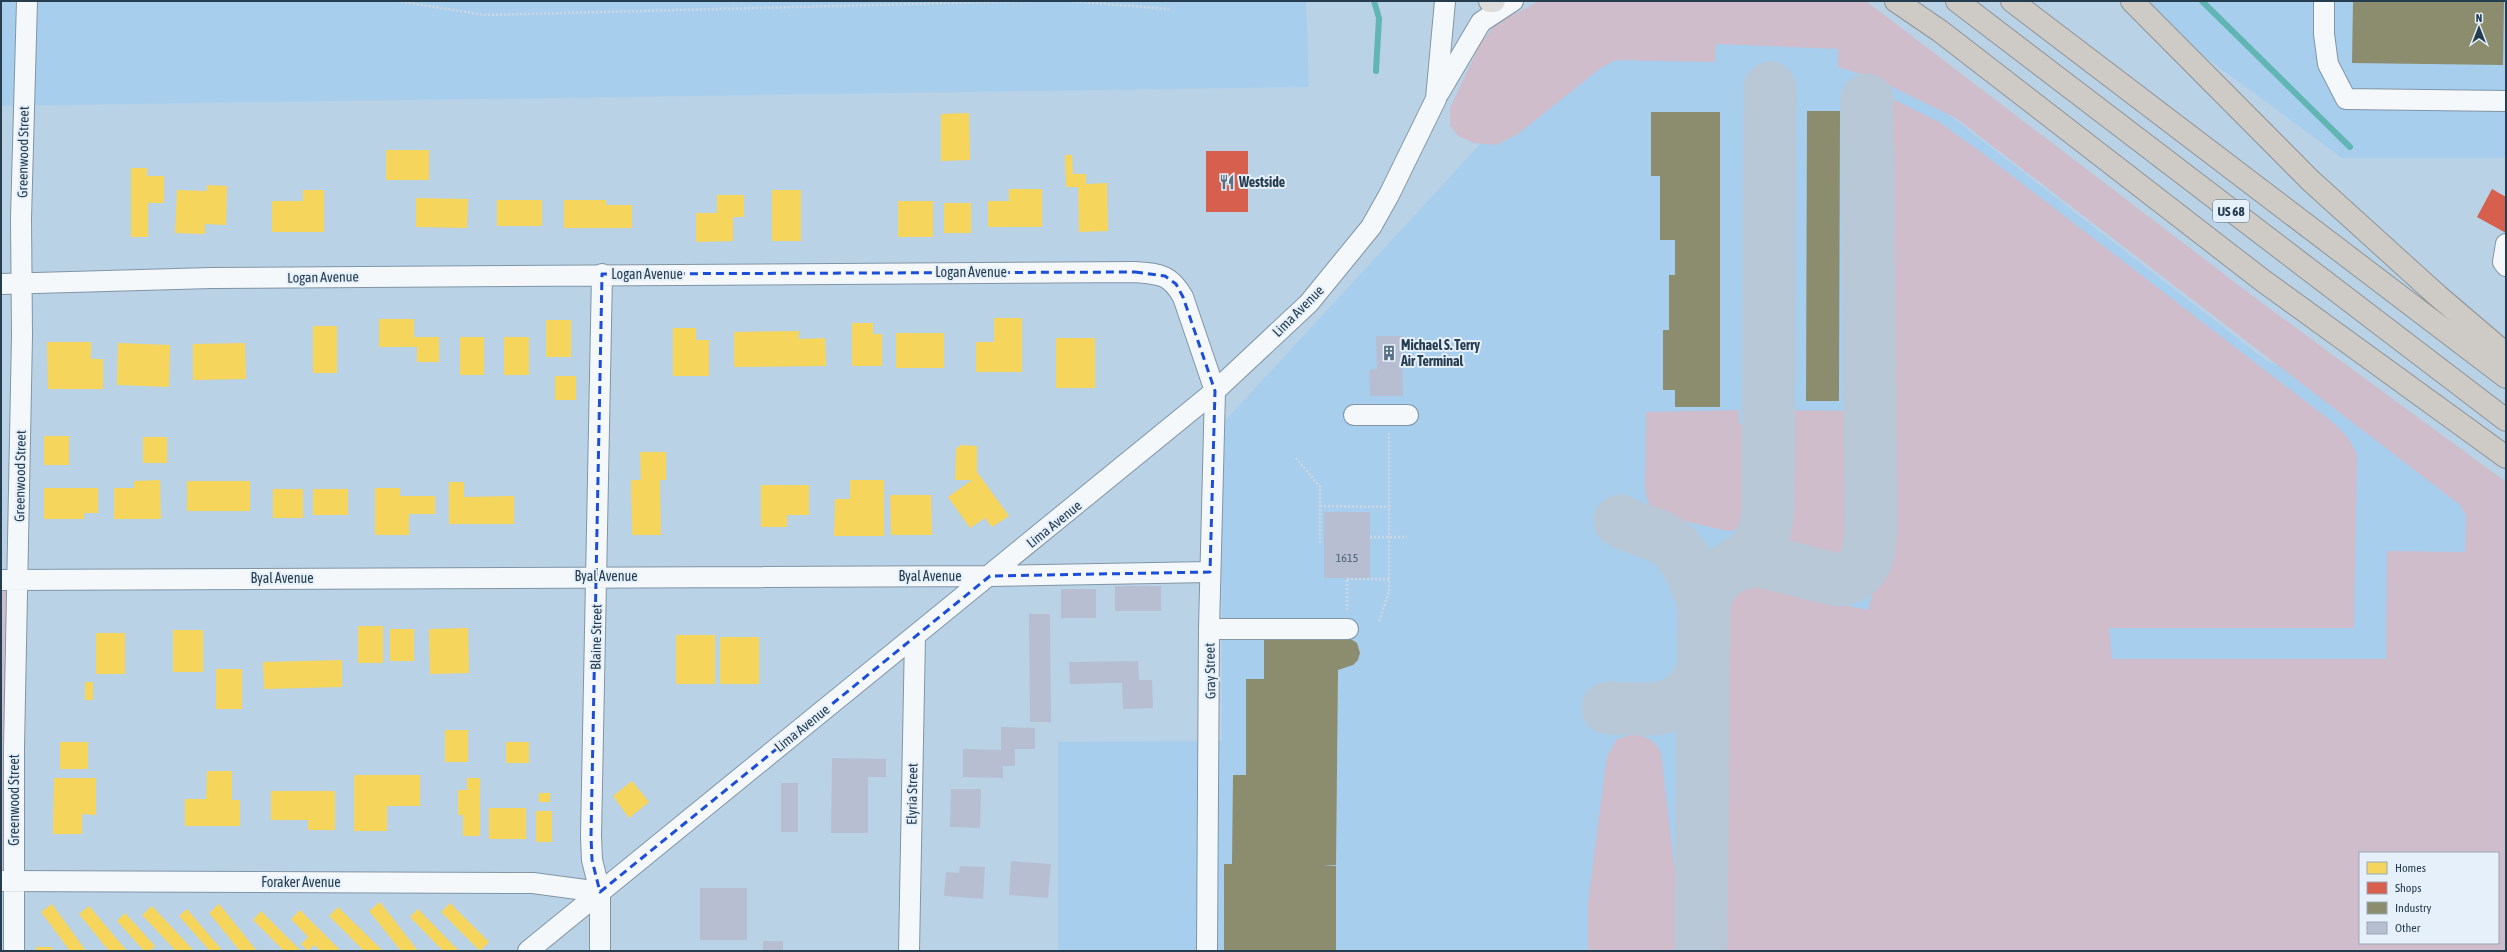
<svg xmlns="http://www.w3.org/2000/svg" width="2507" height="952" font-family="'Asap Condensed',sans-serif">
	<style>
		.built { fill: #a8ceee; fill-rule: evenodd }
		.green { fill: #cfbdcc; fill-rule: evenodd }
		.homes { fill: #f6d55c }
		.shops { fill: #d6604d }
		.industry { fill: #8c8c6e }
		.lines { fill: none; stroke-linecap: round; stroke-linejoin: round }
		.stream { stroke: #61b5b3; stroke-width: 6 }
		.taxiway { stroke: #b9c8d6; stroke-width: 53 }
		.building { fill: #b7bed2 }
		.minor-casing { stroke: #8095a6; stroke-width: 22 }
		.major-casing { stroke: #909497; stroke-width: 24 }
		.highway-casing { stroke: #909497; stroke-width: 24 }
		.path { stroke: #ced6de; stroke-width: 2.5; stroke-dasharray: 2 2; stroke-linecap: butt }
		.minor { stroke: #f5f8fb; stroke-width: 20 }
		.major { stroke: #dddcdb; stroke-width: 22 }
		.highway { stroke: #cecac6; stroke-width: 22 }
		.marked { fill: none; stroke: #1d4ed8; stroke-width: 3; stroke-dasharray: 8 5; stroke-linejoin: round }
		.labels { text-anchor: middle; dominant-baseline: central; stroke-width: 4; stroke-linejoin: round; paint-order: stroke }
		.number-label { font-size: 12px; fill: #4c5f72 }
		.shield { fill: #e5f0fa; stroke: #5f7383; stroke-width: 1 }
		.shield-label { font-size: 13px; font-weight: bold; fill: #263d50 }
		.street-label { font-size: 14px; fill: #263d50; stroke: #e5f0fa }
		.poi-label { font-size: 14px; font-weight: bold; fill: #263d50; stroke: #e5f0fa; text-anchor: start }
	</style>
	<rect width="100%" height="100%" fill="#bad2e6"/>
	<path class="built" d="M 1,1 L 1306,1 L 1309,87 L 1,106 Z
		M 1651,1 L 1806,4 L 2267,361 L 2353,394 L 2506,514 L 2506,951 L 1058,951 L 1058,742 L 1222,741 L 1221,425 L 1507,115 ZM 2360,853 L 2498,853 L 2498,943 L 2360,943 Z
		M 2129,1 L 2506,1 L 2506,158 L 2342,158 Z"/>
	<path class="green" d="M 1539,1 L 1866,1 L 2258,300 L 2506,482 L 2506,951 L 1724,951 L 1725,601 L 1735,592 L 1755,587 L 1868,610 L 1883,555 L 1885,113 L 1889,104 L 1895,100 L 1939,122 L 1985,155 L 2335,424 L 2348,438 L 2357,454 L 2354,628 L 2109,628 L 2112,659 L 2386,659 L 2387,551 L 2465,552 L 2466,515 L 2460,505 L 1956,118 L 1874,78 L 1838,67 L 1838,49 L 1716,44 L 1715,62 L 1616,60 L 1602,67 L 1518,134 L 1496,145 L 1474,143 L 1458,136 L 1450,125 L 1450,108 L 1481,42 L 1496,24 ZM 2360,853 L 2498,853 L 2498,943 L 2360,943 Z
		M 1739,410 L 1739,424 L 1753,425 C 1753,442 1757,506 1751,517 C 1746,526 1737,530 1728,531 L 1660,516 C 1649,508 1646,499 1645,486 L 1646,412 Z
		M 1779,410 L 1855,411 L 1855,550 L 1852,557 L 1848,559 C 1828,559 1790,549 1779,532 Z
		M 1,580 L 18,580 L 14,881 L 1,881 Z
		M 1634,734 C 1648,737 1656,740 1661,754 L 1678,896 L 1678,951 L 1588,951 L 1588,902 L 1607,756 L 1617,739 Z"/>
	<path class="homes" d="M 969,113 L 970,160 L 941,161 L 941,114 Z
		M 386,150 L 429,150 L 429,180 L 386,180 Z
		M 1065,155 L 1072,155 L 1073,174 L 1086,174 L 1086,184 L 1107,183 L 1108,231 L 1079,232 L 1078,187 L 1066,187 Z
		M 131,168 L 147,168 L 147,176 L 164,176 L 164,203 L 148,203 L 148,237 L 131,237 Z
		M 207,185 L 227,186 L 226,225 L 205,224 L 205,234 L 175,233 L 177,190 L 207,191 Z
		M 1009,189 L 1042,189 L 1042,227 L 988,227 L 988,201 L 1009,201 Z
		M 303,190 L 324,190 L 324,232 L 272,232 L 272,201 L 303,201 Z
		M 772,190 L 801,190 L 801,241 L 772,241 Z
		M 717,195 L 744,195 L 744,217 L 733,217 L 733,241 L 696,242 L 696,213 L 717,213 Z
		M 416,198 L 468,199 L 467,228 L 416,227 Z
		M 497,200 L 542,200 L 542,226 L 497,226 Z
		M 564,200 L 606,200 L 606,205 L 632,205 L 632,228 L 564,228 Z
		M 898,201 L 933,201 L 933,237 L 898,237 Z
		M 944,203 L 971,203 L 971,233 L 944,233 Z
		M 994,318 L 1022,318 L 1022,372 L 976,372 L 976,342 L 994,342 Z
		M 379,319 L 414,319 L 414,337 L 439,337 L 439,362 L 417,362 L 417,347 L 379,347 Z
		M 546,320 L 571,320 L 571,357 L 546,357 Z
		M 852,323 L 873,323 L 873,334 L 882,334 L 882,366 L 852,366 Z
		M 313,326 L 337,326 L 337,373 L 313,373 Z
		M 673,328 L 696,328 L 696,340 L 709,340 L 709,376 L 673,376 Z
		M 799,331 L 799,339 L 825,338 L 826,366 L 734,367 L 734,332 Z
		M 896,333 L 944,333 L 944,368 L 896,368 Z
		M 460,337 L 484,337 L 484,375 L 460,375 Z
		M 504,337 L 529,337 L 529,375 L 504,375 Z
		M 1056,338 L 1095,338 L 1095,388 L 1056,388 Z
		M 47,342 L 91,342 L 91,359 L 103,359 L 103,389 L 48,389 Z
		M 118,343 L 170,345 L 169,387 L 117,385 Z
		M 245,343 L 246,379 L 193,380 L 193,344 Z
		M 555,376 L 576,376 L 576,400 L 555,400 Z
		M 44,436 L 69,436 L 69,465 L 44,465 Z
		M 143,437 L 167,437 L 167,463 L 143,463 Z
		M 961,445 L 977,446 L 977,472 L 1009,516 L 992,527 L 985,518 L 970,528 L 948,497 L 972,480 L 955,480 L 956,449 Z
		M 640,452 L 666,452 L 666,480 L 660,480 L 661,535 L 632,535 L 631,480 L 641,480 Z
		M 160,480 L 161,519 L 114,519 L 114,488 L 134,488 L 134,481 Z
		M 850,480 L 884,480 L 884,536 L 834,536 L 835,499 L 850,499 Z
		M 187,481 L 250,481 L 250,511 L 187,511 Z
		M 449,482 L 464,482 L 464,497 L 514,496 L 514,524 L 449,524 Z
		M 761,485 L 809,485 L 809,515 L 787,515 L 787,527 L 761,527 Z
		M 44,488 L 98,488 L 98,513 L 84,513 L 84,519 L 44,519 Z
		M 375,488 L 400,488 L 400,496 L 435,496 L 435,514 L 409,514 L 409,535 L 375,535 Z
		M 273,489 L 303,489 L 303,518 L 273,518 Z
		M 313,489 L 348,489 L 348,515 L 313,515 Z
		M 890,495 L 931,495 L 932,535 L 891,535 Z
		M 358,626 L 383,626 L 383,663 L 358,663 Z
		M 468,628 L 469,673 L 430,674 L 429,629 Z
		M 390,629 L 414,629 L 414,661 L 390,661 Z
		M 173,630 L 203,630 L 203,672 L 173,672 Z
		M 96,633 L 125,633 L 125,674 L 96,674 Z
		M 676,635 L 715,635 L 715,684 L 676,684 Z
		M 720,637 L 759,637 L 759,684 L 720,684 Z
		M 342,660 L 342,687 L 264,689 L 263,662 Z
		M 216,669 L 242,669 L 242,709 L 216,709 Z
		M 85,682 L 93,682 L 93,700 L 85,700 Z
		M 445,730 L 468,730 L 468,762 L 445,762 Z
		M 60,742 L 88,742 L 88,769 L 60,769 Z
		M 506,742 L 529,742 L 529,763 L 506,763 Z
		M 207,771 L 232,771 L 232,800 L 240,800 L 240,826 L 185,826 L 185,799 L 206,799 Z
		M 354,775 L 420,775 L 420,806 L 387,806 L 387,831 L 354,831 Z
		M 54,778 L 96,778 L 96,815 L 82,814 L 82,834 L 53,834 Z
		M 467,778 L 480,778 L 480,836 L 463,836 L 463,815 L 458,815 L 458,790 L 467,790 Z
		M 632,781 L 649,802 L 629,818 L 613,796 Z
		M 271,791 L 335,791 L 335,830 L 308,830 L 308,820 L 271,820 Z
		M 539,793 L 550,793 L 550,802 L 539,802 Z
		M 489,808 L 526,808 L 526,839 L 489,839 Z
		M 536,811 L 552,811 L 552,842 L 536,842 Z
		M 380,902 L 418,951 L 401,951 L 369,911 Z
		M 450,903 L 489,942 L 480,951 L 441,912 Z
		M 52,904 L 86,951 L 70,951 L 41,912 Z
		M 219,904 L 257,951 L 240,951 L 209,913 Z
		M 89,906 L 127,951 L 109,951 L 79,914 Z
		M 152,906 L 194,951 L 176,951 L 142,915 Z
		M 338,907 L 383,951 L 364,951 L 329,916 Z
		M 187,909 L 221,949 L 219,951 L 210,951 L 179,916 Z
		M 418,909 L 459,951 L 443,951 L 410,917 Z
		M 300,910 L 339,949 L 337,951 L 321,951 L 314,945 L 308,951 L 301,944 L 308,937 L 291,919 Z
		M 261,911 L 299,949 L 298,951 L 284,951 L 253,920 Z
		M 125,913 L 155,946 L 150,951 L 144,951 L 117,921 Z
		M 36,947 L 52,947 L 52,951 L 36,951 Z"/>
	<path class="shops" d="M 1206,151 L 1248,151 L 1248,212 L 1206,212 Z
		M 2492,189 L 2506,197 L 2506,233 L 2477,217 Z"/>
	<path class="industry" d="M 2353,1 L 2504,1 L 2503,65 L 2352,63 Z
		M 1807,111 L 1840,111 L 1839,401 L 1806,401 Z
		M 1651,112 L 1720,112 L 1720,407 L 1675,407 L 1675,390 L 1663,390 L 1663,330 L 1669,330 L 1669,275 L 1675,275 L 1675,240 L 1660,240 L 1660,176 L 1651,176 Z
		M 1264,638 L 1349,638 L 1357,643 L 1360,653 L 1358,660 L 1353,665 L 1338,670 L 1336,865 L 1323,865 L 1336,866 L 1336,951 L 1224,951 L 1224,864 L 1232,864 L 1233,775 L 1246,775 L 1246,679 L 1264,679 Z"/>
	<g class="lines">
		<path class="stream" d="M 1374,1 L 1379,18 L 1376,71
			M 2202,1 L 2350,147"/>
		<path class="taxiway" d="M 1620,521 C 1633,530 1647,530 1660,537 C 1685,548 1697,582 1704,606
			M 1736,564 L 1758,560 L 1837,580 C 1869,577 1870,549 1871,523 L 1867,100
			M 1608,708 C 1651,709 1682,717 1703,671
			M 1701,951 L 1704,606 C 1712,563 1743,571 1760,542 C 1765,533 1766,522 1768,512 L 1770,88"/>
	</g>
	<path class="building" d="M 1376,336 L 1402,336 L 1403,396 L 1370,396 L 1369,370 L 1377,369 Z
		M 1324,512 L 1370,512 L 1370,578 L 1324,578 Z
		M 1115,586 L 1161,586 L 1161,611 L 1115,611 Z
		M 1061,589 L 1096,589 L 1096,618 L 1061,618 Z
		M 1029,614 L 1050,614 L 1051,722 L 1030,722 Z
		M 1138,661 L 1139,680 L 1152,680 L 1153,708 L 1123,709 L 1122,683 L 1070,684 L 1069,662 Z
		M 1001,727 L 1035,728 L 1035,749 L 1015,749 L 1015,766 L 1003,766 L 1003,778 L 963,777 L 963,749 L 1001,750 Z
		M 832,758 L 886,759 L 886,777 L 868,777 L 868,833 L 831,833 Z
		M 781,783 L 798,783 L 798,832 L 781,832 Z
		M 951,789 L 981,789 L 980,828 L 950,827 Z
		M 1011,861 L 1051,864 L 1048,898 L 1009,895 Z
		M 960,866 L 985,867 L 983,899 L 944,896 L 946,872 L 959,873 Z
		M 700,888 L 747,888 L 747,940 L 700,940 Z
		M 763,941 L 783,941 L 783,951 L 763,951 Z"/>
	<g class="lines">
		<defs>
			<path id="minor" d="M 2324,1 L 2324,34 L 2328,64 L 2346,99 L 2506,101
				M 1439,93 L 1481,22 L 1513,1
				M 2506,244 L 2503,262 L 2506,266
				M 1,284 L 211,278 L 1135,272 C 1160,274 1170,274 1183,297 L 1215,391 L 1209,629 L 1207,951
				M 1354,415 L 1408,415
				M 1,580 L 990,576 L 1210,572
				M 1209,629 L 1348,629
				M 1,881 L 533,883 L 600,892
				M 14,951 L 14,748 L 22,335 L 21,218 L 27,1
				M 528,951 L 1215,391 L 1309,303 L 1371,227 L 1389,195 L 1436,99 L 1445,1
				M 600,951 L 600,892 L 592,860 L 591,836 L 602,274
				M 909,951 L 915,636"/>
			<path id="major" d="M 1490,1 L 1494,1"/>
			<path id="highway" d="M 1896,1 L 1940,31 L 2262,280 L 2506,457
				M 1957,1 L 2506,420
				M 2012,1 L 2506,377
				M 2132,1 L 2311,181 L 2438,296 L 2506,354"/>
		</defs>
		<use href="#minor" class="minor-casing"/>
		<use href="#major" class="major-casing"/>
		<use href="#highway" class="highway-casing"/>
		<path class="path" d="M 397,1 L 485,15 L 1030,1
			M 1068,1 L 1169,9
			M 1296,458 L 1320,487 L 1320,543
			M 1320,506 L 1389,507
			M 1370,537 L 1407,537
			M 1347,579 L 1389,579
			M 1347,610 L 1347,578
			M 1379,621 L 1389,592 L 1389,433"/>
		<use href="#minor" class="minor"/>
		<use href="#major" class="major"/>
		<use href="#highway" class="highway"/>
	</g>
	<path class="marked" d="M 1135,272 L 1165,276 L 1176,284 L 1183,297 L 1215,391 L 1210,572 L 990,576 L 600,892 L 592,860 L 591,836 L 602,274 Z"/>
	<defs>
		<symbol id="restaurant-bare" viewBox="-9 -9 18 18"><path d="M-5-6h1v4h1v-4h1v4h1v-4h1v5L-1.5 .5V6h-2V.5L-5-1ZM5-6V6H3V1.5H1.5Q1.5-4 5-6Z" fill="#5a7184" stroke="#e5f0fa" stroke-width="2.5" paint-order="stroke"/></symbol>
		<symbol id="building-bare" viewBox="-9 -9 18 18"><path d="M-4-6H4V6H1V3H-1V6H-4ZM-2.5-4.3h1.7v1.8h-1.7ZM.8-4.3h1.7v1.8H.8ZM-2.5-1h1.7V.8h-1.7ZM.8-1h1.7V.8H.8Z" fill="#5a7184" stroke="#e5f0fa" stroke-width="2.5" paint-order="stroke"/></symbol>
	</defs>
	<g fill-rule="evenodd">
		<use href="#restaurant-bare" x="1216" y="171" width="22" height="22"/>
		<use href="#building-bare" x="1378" y="342" width="22" height="22"/>
	</g>
	<g class="labels">
		<g class="number-label">
			<text x="1347" y="558">1615</text>
		</g>
		<rect class="shield" x="2213" y="200" width="36" height="22" rx="3"/>
		<g class="shield-label">
			<text x="2231" y="211">US 68</text>
		</g>
		<g class="street-label">
			<text transform="translate(23 152) rotate(-89)">Greenwood Street</text>
			<text x="971" y="272">Logan Avenue</text>
			<text x="647" y="274">Logan Avenue</text>
			<text transform="translate(323 277) rotate(-1)">Logan Avenue</text>
			<text transform="translate(1298 311) rotate(-45)">Lima Avenue</text>
			<text transform="translate(20 476) rotate(-89)">Greenwood Street</text>
			<text transform="translate(1054 524) rotate(-39)">Lima Avenue</text>
			<text x="606" y="576">Byal Avenue</text>
			<text x="930" y="576">Byal Avenue</text>
			<text x="282" y="578">Byal Avenue</text>
			<text transform="translate(596 637) rotate(-89)">Blaine Street</text>
			<text transform="translate(1210 671) rotate(-91)">Gray Street</text>
			<text transform="translate(802 728) rotate(-39)">Lima Avenue</text>
			<text transform="translate(912 794) rotate(-89)">Elyria Street</text>
			<text transform="translate(14 800) rotate(-90)">Greenwood Street</text>
			<text x="301" y="882">Foraker Avenue</text>
		</g>
		<g class="poi-label">
			<text x="1239" y="182">Westside</text>
			<text x="1401" y="345">Michael S. Terry<tspan x="1401" dy="16">Air Terminal</tspan></text>
		</g>
	</g>
	<rect width="2507" height="952" fill="none" stroke="#263d50" stroke-width="4"/>
	<rect x="2359" y="852" width="140" height="92" fill="#e5f0fa" stroke="#99a8b6"/>
	<rect x="2367" y="862" width="20" height="12" fill="#f6d55c" stroke="#99a8b6"/>
	<text x="2395" y="872" font-size="12" fill="#263d50">Homes</text>
	<rect x="2367" y="882" width="20" height="12" fill="#d6604d" stroke="#99a8b6"/>
	<text x="2395" y="892" font-size="12" fill="#263d50">Shops</text>
	<rect x="2367" y="902" width="20" height="12" fill="#8c8c6e" stroke="#99a8b6"/>
	<text x="2395" y="912" font-size="12" fill="#263d50">Industry</text>
	<rect x="2367" y="922" width="20" height="12" fill="#b7bed2" stroke="#99a8b6"/>
	<text x="2395" y="932" font-size="12" fill="#263d50">Other</text>
	<g transform="translate(2479 28)" stroke="#e5f0fa" stroke-width="3" paint-order="stroke">
	<path d="M0-3L7 15L0 10L-7 15Z" fill="#263d50"/>
	<text y="-6" font-size="11" font-weight="bold" text-anchor="middle" fill="#263d50">N</text>
	</g>
</svg>
